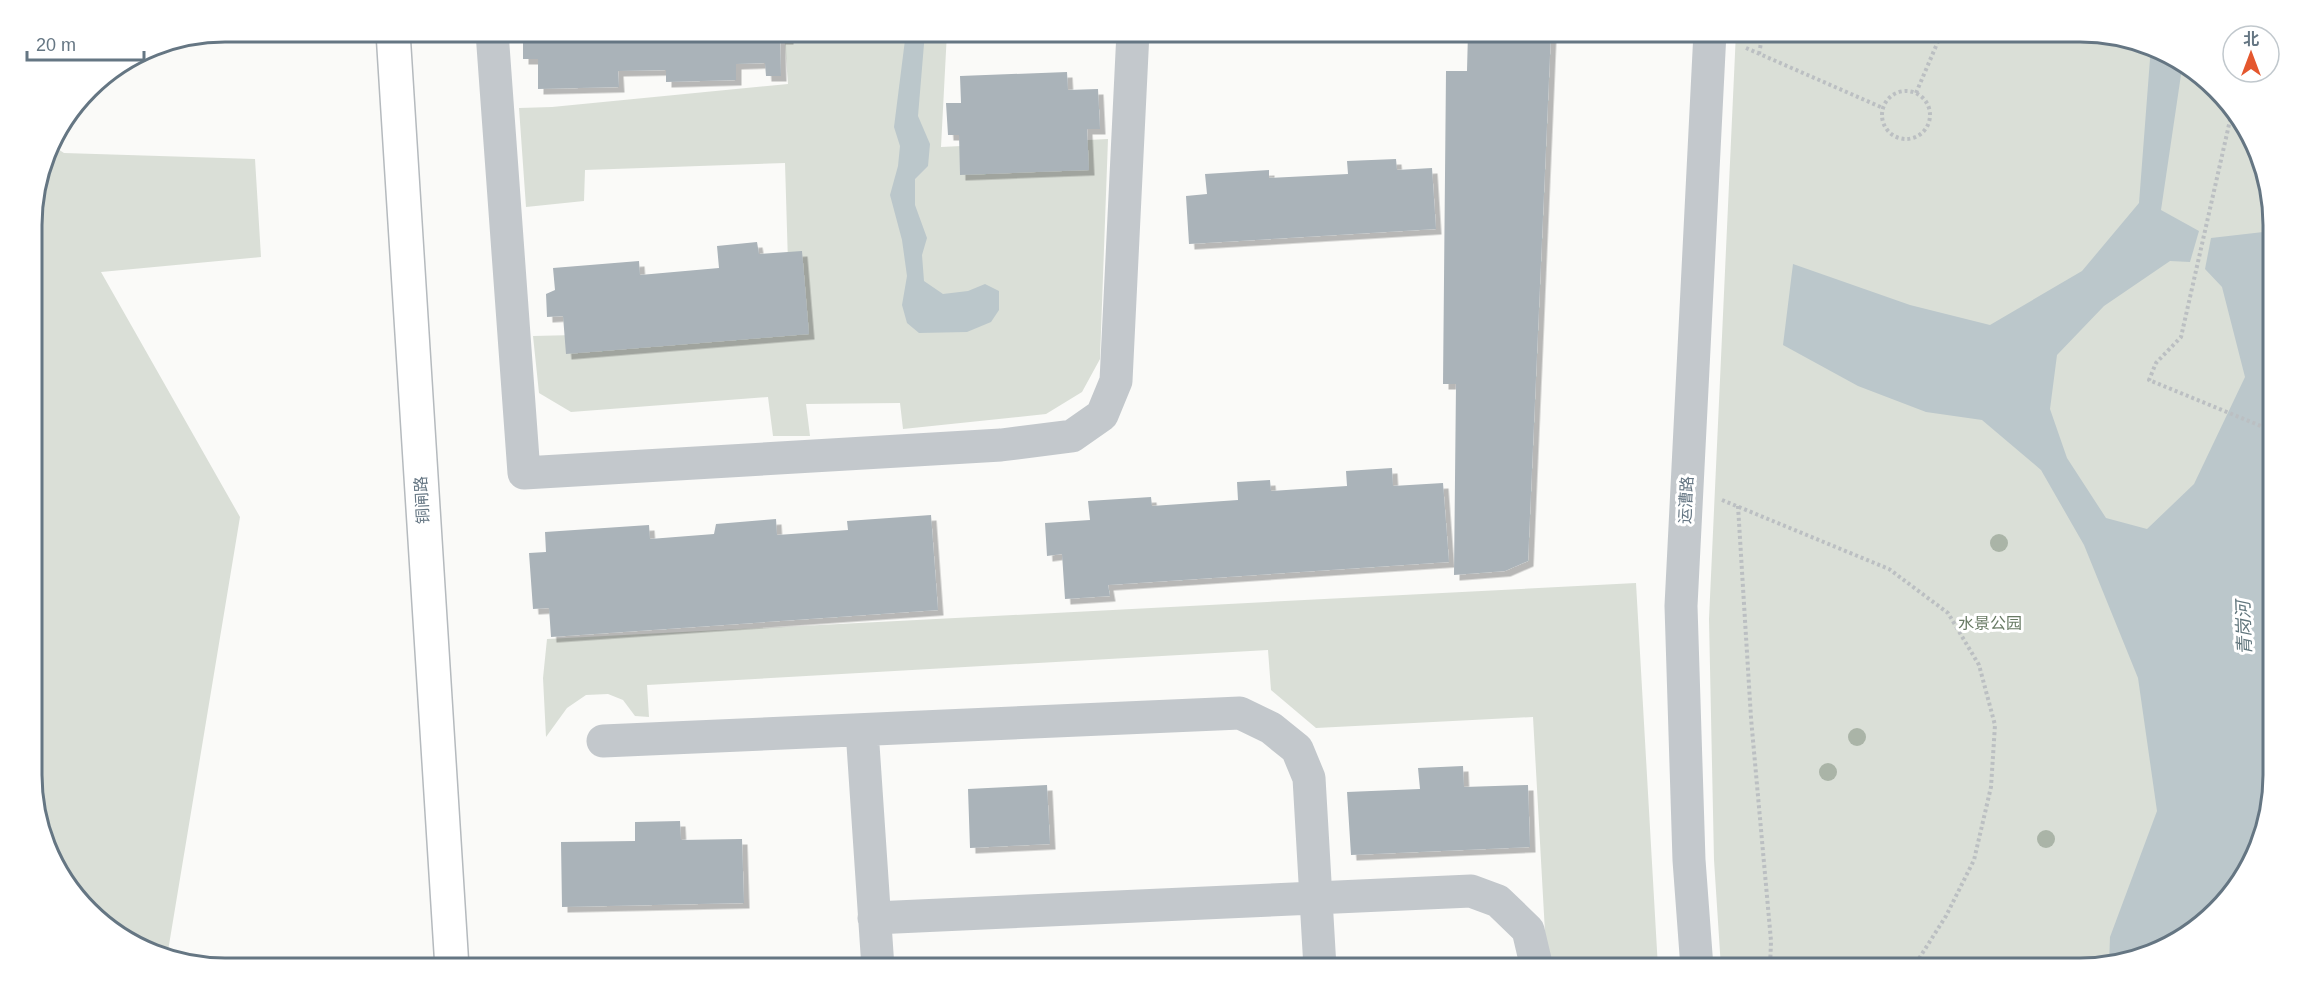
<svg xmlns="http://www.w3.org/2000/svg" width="2305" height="1000" font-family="Helvetica,'Noto Sans SC',sans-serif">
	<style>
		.green { fill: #dadfd7 }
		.water { fill: #bbc7cb }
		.building { fill: #aab3b9; filter: url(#shadow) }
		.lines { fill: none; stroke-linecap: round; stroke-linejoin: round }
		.major-casing { stroke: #b5babe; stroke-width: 36 }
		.path { stroke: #bbbfc2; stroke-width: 4; stroke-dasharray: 3 3; stroke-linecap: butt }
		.minor { stroke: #c3c8cc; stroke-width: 33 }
		.major { stroke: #fff; stroke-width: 33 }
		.tree { fill: #aab4a7 }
		.labels { text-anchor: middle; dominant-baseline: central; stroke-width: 6; stroke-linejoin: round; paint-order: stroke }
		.street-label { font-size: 16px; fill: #657683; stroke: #fff }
		.park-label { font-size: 16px; fill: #687a64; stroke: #fff }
		.water-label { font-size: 18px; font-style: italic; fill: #60757c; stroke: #fff }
		.rim { fill: none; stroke: #657683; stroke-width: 3 }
	</style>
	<defs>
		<filter id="shadow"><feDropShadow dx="5.5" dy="5.5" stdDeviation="0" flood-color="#0004"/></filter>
	</defs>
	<rect width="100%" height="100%" fill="#fafaf8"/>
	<path class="green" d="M 784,32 L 947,32 L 941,147 L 1108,139 L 1100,359 L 1082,392 L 1046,414 L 903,429 L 900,403 L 806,404 L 810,436 L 773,436 L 768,397 L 571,412 L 539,393 L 533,336 L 790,330 L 785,163 L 585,170 L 584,201 L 526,207 L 519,108 L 552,107 L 788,84 Z
		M 1736,32 L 2080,32 L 2154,46 L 2234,108 L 2272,200 L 2273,775 L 2259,849 L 2197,929 L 2142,958 L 2092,968 L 1721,968 L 1714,860 L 1709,619 Z
		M 50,144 L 64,153 L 255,159 L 261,257 L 101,272 L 240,517 L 167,957 L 151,954 L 72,893 L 33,800 L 32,212 Z
		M 1636,583 L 1658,968 L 1547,968 L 1533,717 L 1316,728 L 1271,690 L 1268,650 L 647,685 L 649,717 L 635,716 L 623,700 L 608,694 L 586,695 L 567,708 L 546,737 L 543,678 L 547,639 Z"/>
	<path class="water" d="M 906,32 L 925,32 L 918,116 L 930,144 L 928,166 L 915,179 L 915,205 L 927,238 L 922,255 L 924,281 L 943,294 L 968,291 L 985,284 L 999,291 L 999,310 L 991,322 L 967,332 L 919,333 L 907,323 L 902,305 L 907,276 L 902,240 L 890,195 L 898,166 L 900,146 L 894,127 Z
		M 2151,46 L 2182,68 L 2161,210 L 2199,231 L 2190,262 L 2170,261 L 2104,306 L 2057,355 L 2050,409 L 2067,458 L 2106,518 L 2147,529 L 2194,484 L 2245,377 L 2222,287 L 2205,269 L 2211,238 L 2272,231 L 2273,775 L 2259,849 L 2197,929 L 2142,958 L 2109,965 L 2110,937 L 2157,811 L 2138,678 L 2084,545 L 2041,470 L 1982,420 L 1926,412 L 1858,386 L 1783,345 L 1793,264 L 1910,305 L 1990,325 L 2082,271 L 2139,203 Z"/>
	<path class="building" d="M 523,32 L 788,32 L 788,39 L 780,39 L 781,76 L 766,76 L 765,63 L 736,64 L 736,80 L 666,82 L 666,70 L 618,71 L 619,87 L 538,89 L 538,59 L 523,59 Z
		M 1468,32 L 1551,32 L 1528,561 L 1505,571 L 1454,575 L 1456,384 L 1443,384 L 1446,71 L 1467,71 Z
		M 1067,72 L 1068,90 L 1098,89 L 1100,129 L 1087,129 L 1089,170 L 960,175 L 959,135 L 948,135 L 946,103 L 961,103 L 960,76 Z
		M 1396,159 L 1397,170 L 1432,168 L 1436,229 L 1189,244 L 1186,196 L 1207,194 L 1205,174 L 1269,170 L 1269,178 L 1348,174 L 1347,161 Z
		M 757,242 L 759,254 L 802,251 L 809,334 L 566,354 L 563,316 L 547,317 L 546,294 L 555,290 L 553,268 L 639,261 L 640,275 L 719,268 L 717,246 Z
		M 1392,468 L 1393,486 L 1443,483 L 1449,562 L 1108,585 L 1110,596 L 1065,599 L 1062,554 L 1047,556 L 1045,523 L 1090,520 L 1088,501 L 1151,497 L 1152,506 L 1238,500 L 1237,482 L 1270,480 L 1271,491 L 1347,486 L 1346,471 Z
		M 931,515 L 938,610 L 551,637 L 549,608 L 533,609 L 529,553 L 546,552 L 545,532 L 649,525 L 650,539 L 714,534 L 716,524 L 776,519 L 777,535 L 848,530 L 847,521 Z
		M 1463,766 L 1464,787 L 1528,785 L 1530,847 L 1351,855 L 1347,792 L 1420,789 L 1418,768 Z
		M 1047,785 L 1050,844 L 970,848 L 968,789 Z
		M 680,821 L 681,840 L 742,839 L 744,903 L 562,907 L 561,842 L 635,841 L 635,822 Z"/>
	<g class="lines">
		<defs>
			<path id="major" d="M 393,32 L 452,968"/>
		</defs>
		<use href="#major" class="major-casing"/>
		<path class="path" d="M 1746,48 L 1883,108
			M 1759,54 L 1763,32
			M1882 115a24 24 0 1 1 48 0a24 24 0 1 1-48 0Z
			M 1916,93 L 1942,32
			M 2233,107 L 2181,337 L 2156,363 L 2149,380 L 2273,431
			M 1722,500 L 1889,569 L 1948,613 L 1979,665 L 1995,725 L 1991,787 L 1974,860 L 1946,916 L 1913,968
			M 1738,506 L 1751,718 L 1771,941 L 1770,968"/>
		<path class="minor" d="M 492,32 L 524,473 L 1001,445 L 1072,436 L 1102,415 L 1116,381 L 1133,32
			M 862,730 L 878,968
			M 603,741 L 1240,713 L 1271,728 L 1297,749 L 1309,778 L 1320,968
			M 874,918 L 1471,891 L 1498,901 L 1528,930 L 1537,968
			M 1697,968 L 1689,860 L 1681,606 L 1710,32"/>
		<use href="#major" class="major"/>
	</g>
	<g class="tree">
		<circle cx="1999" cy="543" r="9"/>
		<circle cx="1857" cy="737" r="9"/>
		<circle cx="1828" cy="772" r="9"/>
		<circle cx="2046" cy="839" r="9"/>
	</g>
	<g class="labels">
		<g class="street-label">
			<text transform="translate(422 500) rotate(-93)">铜闸路</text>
			<text transform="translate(1686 500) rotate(-87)">运漕路</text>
		</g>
		<g class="park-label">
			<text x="1990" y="623">水景公园</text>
		</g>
		<g class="water-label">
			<text transform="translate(2244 628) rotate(-92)">青岗河</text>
		</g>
	</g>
	<path d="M0 0H2305V1000H0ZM225 42H2080A183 183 0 0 1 2263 225V775A183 183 0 0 1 2080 958H225A183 183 0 0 1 42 775V225A183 183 0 0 1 225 42Z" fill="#fff" fill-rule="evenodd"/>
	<path class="rim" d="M225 42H2080A183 183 0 0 1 2263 225V775A183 183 0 0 1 2080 958H225A183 183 0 0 1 42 775V225A183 183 0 0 1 225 42Z"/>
	<g transform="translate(2251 54)"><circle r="28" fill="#ffffff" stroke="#c1c8cd" stroke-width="1.5"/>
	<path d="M0-4.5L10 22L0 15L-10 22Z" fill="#e4572e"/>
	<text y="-9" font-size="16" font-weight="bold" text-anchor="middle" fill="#657683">北</text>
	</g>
	<path d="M27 51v9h117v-9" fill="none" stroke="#657683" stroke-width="3"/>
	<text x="36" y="51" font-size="18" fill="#657683" stroke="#ffffff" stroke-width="4.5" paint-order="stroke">20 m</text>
</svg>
